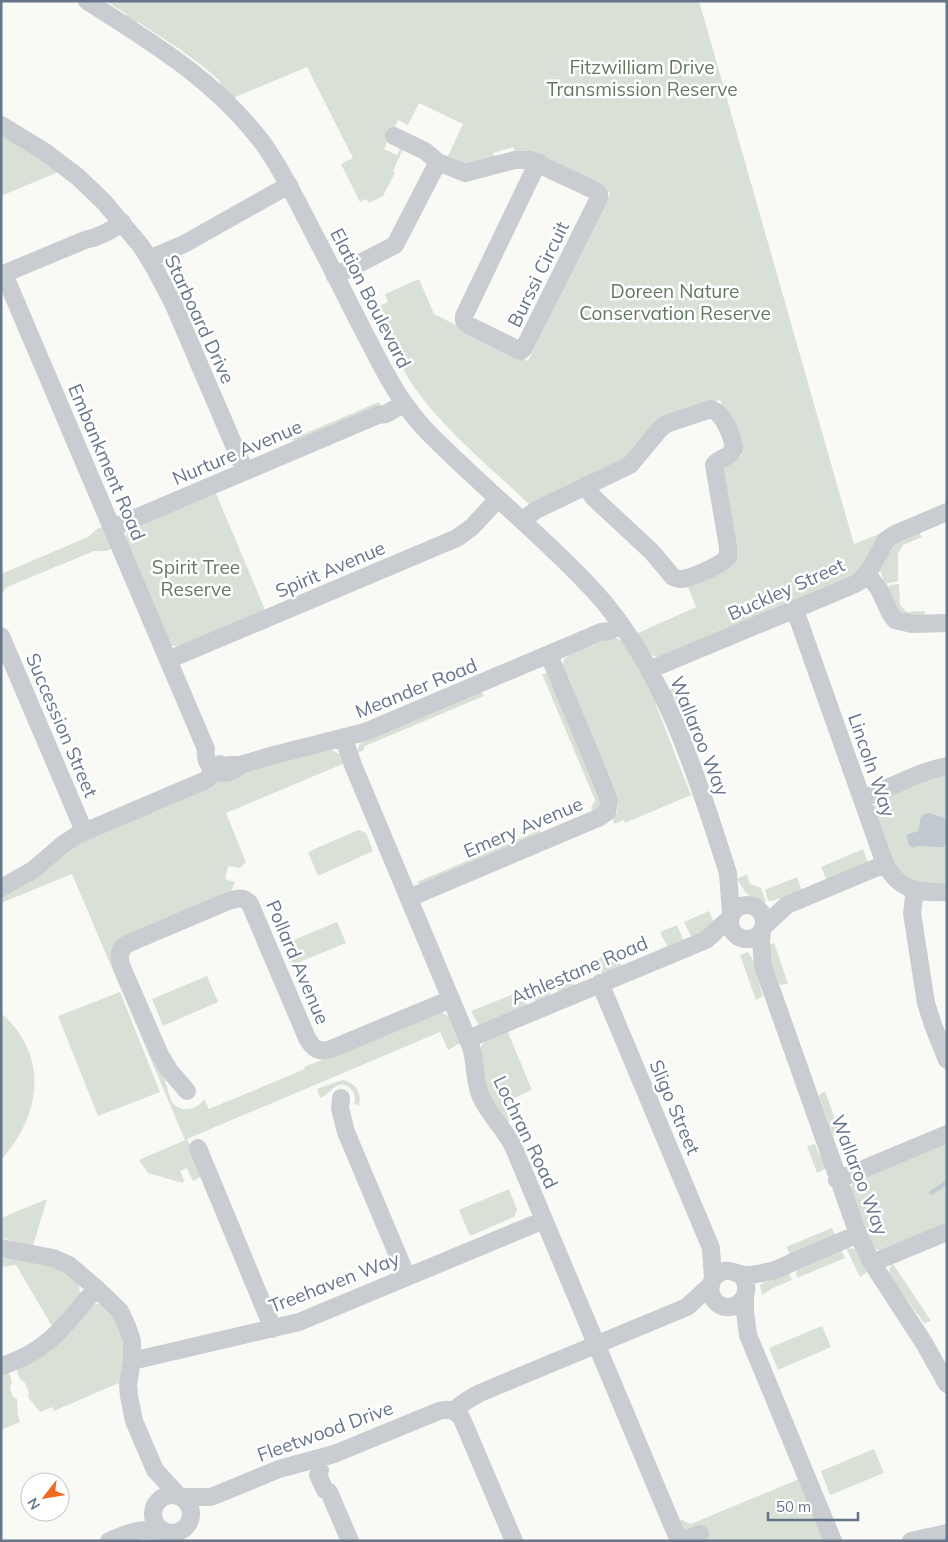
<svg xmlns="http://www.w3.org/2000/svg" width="948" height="1542" font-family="Mulish,sans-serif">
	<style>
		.green { fill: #d9e1d7 }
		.water { fill: #c0cad0 }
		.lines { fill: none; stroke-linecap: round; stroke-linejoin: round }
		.stream { stroke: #c0cad0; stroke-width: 4 }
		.minor { stroke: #c9ccd0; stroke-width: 18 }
		.labels { text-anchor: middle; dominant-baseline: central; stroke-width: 5; stroke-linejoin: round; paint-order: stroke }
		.park-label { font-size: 19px; fill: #637a61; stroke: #fff }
		.street-label { font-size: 19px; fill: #667589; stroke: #fff }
	</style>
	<rect width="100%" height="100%" fill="#f9f9f6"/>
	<path class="green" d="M 106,1 L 699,1 L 854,544 L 889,530 L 870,558 L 855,576 L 657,657 L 649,654 L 636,634 L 696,607 L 686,582 L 734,563 L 720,465 L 742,456 L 720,400 L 657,422 L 627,462 L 529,504 C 490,467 445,431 414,387 C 398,363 386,335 372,309 L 388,302 L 385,294 L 419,279 L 434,314 L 528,361 L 610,193 L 527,153 L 515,153 L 513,147 L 493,153 L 495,160 L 468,167 L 447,158 L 463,124 L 419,103 L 408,125 L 398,120 L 384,149 L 397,155 L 401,147 L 403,149 L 393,171 L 395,173 L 383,196 L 369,203 L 366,199 L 360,202 L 341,164 L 353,158 L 307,67 L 233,98 L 222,88 L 219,80 L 205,68 L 181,50 L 138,22 L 131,21 L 128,19 L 126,14 Z
		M 1,132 L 61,171 L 1,196 Z
		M 379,402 L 381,406 L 379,408 L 295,443 L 292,439 Z
		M 215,491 L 266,612 L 178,647 L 171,645 L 125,538 L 129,529 Z
		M 104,526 L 114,548 L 106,551 L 94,551 L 7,587 L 1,594 L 1,574 L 88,537 L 97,529 Z
		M 918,531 L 922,537 L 903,545 L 898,554 L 898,581 L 885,584 L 880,570 L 889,547 Z
		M 899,584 L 900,605 L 907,612 L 925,611 L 924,617 L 901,615 L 887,589 L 890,585 Z
		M 614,637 L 625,642 L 656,698 L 656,705 L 691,795 L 625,823 L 624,820 L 614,824 L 613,818 L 617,812 L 618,804 L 562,667 L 564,660 L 569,655 Z
		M 547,673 L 601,799 L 599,807 L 594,813 L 591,808 L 595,800 L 542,674 Z
		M 677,685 L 698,732 L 689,733 L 675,699 L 667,691 Z
		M 481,691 L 484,696 L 365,746 L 363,751 L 357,752 L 359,745 L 363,741 Z
		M 330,749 L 341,755 L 345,763 L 226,813 L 246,862 L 240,868 L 228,866 L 225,879 L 235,882 L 231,892 L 114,962 L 167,1086 C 168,1091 169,1097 172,1102 C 181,1114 197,1110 204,1099 L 209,1109 L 305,1069 L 304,1067 L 428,1016 L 441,1012 L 451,1018 L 462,1042 L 448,1050 L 440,1032 L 187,1139 L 202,1176 L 193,1181 L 187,1168 L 180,1171 L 184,1180 L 183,1183 L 148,1173 L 139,1160 L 185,1140 L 72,874 L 1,903 L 1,895 L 67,849 L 210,780 Z
		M 947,772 L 947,885 L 913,883 L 893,867 L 874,808 L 875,804 L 881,799 Z
		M 358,830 L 366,833 L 373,851 L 318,876 L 308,852 Z
		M 540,830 L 540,835 L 421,885 L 417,882 Z
		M 863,849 L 868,863 L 827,881 L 821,867 Z
		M 747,874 L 750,884 L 761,888 L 766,902 C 751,902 744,891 737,879 Z
		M 797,877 L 802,892 L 771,901 L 768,900 L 765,890 Z
		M 709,911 L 715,925 L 692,938 L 684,922 Z
		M 337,922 L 346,943 L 292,965 L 284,944 Z
		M 677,925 L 684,942 L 668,948 L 660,932 Z
		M 774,943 L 788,984 L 780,985 L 775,973 L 770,968 L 768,945 Z
		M 615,951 L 622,968 L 603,975 L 595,960 Z
		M 748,952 C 759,968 757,979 763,996 L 756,1000 L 740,955 Z
		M 568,971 L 574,987 L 559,994 L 552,978 Z
		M 207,976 L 218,1002 L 163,1026 L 152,999 Z
		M 545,980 L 551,997 L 536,1003 L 528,987 Z
		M 521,991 L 528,1007 L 479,1026 L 471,1011 Z
		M 120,992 L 160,1092 L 98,1116 L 58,1016 Z
		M 1,1013 C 50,1056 41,1115 1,1160 Z
		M 507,1030 L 532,1090 L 510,1100 L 509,1105 L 514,1119 L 507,1122 L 486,1092 L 480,1049 C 484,1037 497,1034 507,1030 Z
		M 344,1080 C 356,1083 362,1093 359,1105 L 354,1104 C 356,1099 355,1093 351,1089 C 338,1076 330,1095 320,1098 L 317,1089 L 339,1081 Z
		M 825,1091 L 841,1136 L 839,1137 L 838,1134 L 833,1136 L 820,1099 L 819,1095 Z
		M 947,1142 L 947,1225 L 881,1251 L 874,1248 L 869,1243 L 850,1190 L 853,1183 Z
		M 815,1144 L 818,1152 L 823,1157 L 827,1168 L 817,1173 L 807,1146 Z
		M 509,1189 L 517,1210 L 514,1217 L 470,1236 L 459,1210 Z
		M 47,1199 L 33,1246 L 1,1238 L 1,1218 Z
		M 832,1228 L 835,1235 L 791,1256 L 786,1247 Z
		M 846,1248 L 856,1249 L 870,1270 L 860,1277 Z
		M 841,1249 L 845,1258 L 797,1278 L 795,1268 Z
		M 7,1257 L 46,1264 L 66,1272 L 79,1285 L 80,1296 L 53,1328 L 16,1265 L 1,1267 L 1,1259 Z
		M 892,1264 L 893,1264 L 931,1321 L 924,1323 L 888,1274 Z
		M 788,1271 L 792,1280 L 773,1288 L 762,1295 L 760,1285 Z
		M 93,1304 C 113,1300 125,1335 125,1351 C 125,1361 123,1372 121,1382 L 54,1411 L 52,1407 L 40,1412 L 28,1397 L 29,1393 L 25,1383 L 20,1379 L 17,1373 L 19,1368 Z
		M 822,1326 L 831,1347 L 778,1370 L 769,1348 Z
		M 7,1372 L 10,1375 L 12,1382 L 10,1387 L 13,1397 L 17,1399 L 18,1415 L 20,1422 L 1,1430 L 1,1373 Z
		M 874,1449 L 884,1473 L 830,1495 L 821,1471 Z
		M 799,1479 L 825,1541 L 700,1541 L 682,1529 L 679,1521 L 682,1520 L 691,1524 Z"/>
	<path class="water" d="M 928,813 L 947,818 L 947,846 C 935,850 921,843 913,848 L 909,845 L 906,835 L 918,831 C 922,823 916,816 928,813 Z"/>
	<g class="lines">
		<path class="stream" d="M 931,1193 L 947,1182"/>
		<path class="minor" d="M 87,1 C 154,44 217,81 265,146 C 285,175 300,207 316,238 C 333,270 349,303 366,336 C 379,360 390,385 407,407 C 423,430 444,448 464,467 C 508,509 555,548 595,592 C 661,664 696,772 725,864 L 728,873 L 731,914
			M 1,125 L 45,152 L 78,177 L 104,202 L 141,246 L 154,267 L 173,303 L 245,471
			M 394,136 L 425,151 L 438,162
			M 149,259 L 184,244 L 289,185
			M 4,274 L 206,749 C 203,771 225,781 240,765
			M 1,275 L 85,240 C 99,237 110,232 122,222
			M 335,276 L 395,245 L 438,162 L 465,173 L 515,160 L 530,160 L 596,191 L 599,194 L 599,198 L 524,348 L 521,351 L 468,325 L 464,321 L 464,316 L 538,162
			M 522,521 L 536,510 L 630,465 L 660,429 L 666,424 L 711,409 C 724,414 732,435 734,448 C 731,458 719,457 714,465 L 728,547 L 728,557 C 723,564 690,579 681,579 C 677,579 676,578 673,577 L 652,552 L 594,498 L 585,486
			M 112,528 L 378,415 L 386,414 L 404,403
			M 867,574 L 879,589 L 890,613 L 895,620 L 912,624 L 947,623
			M 795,610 L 885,864 C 900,891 918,893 947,892
			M 1,636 L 84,831
			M 168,660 L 457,538 L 472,527 L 498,499
			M 649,670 L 853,585 L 860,581 L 871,568 L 886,540 L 895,534 L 947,512
			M 344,739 L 353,765 L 471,1047 C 476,1064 474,1082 481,1097 C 489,1115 504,1128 513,1146 L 679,1541
			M 229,765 L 240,765 L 274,755 L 365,732 L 601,632 L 610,631 L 620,624
			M 862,799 C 891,788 916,772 947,766
			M 1,888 L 33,870 L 61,846 L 77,835 L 206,780 L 220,764
			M 915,890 L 912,913 L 926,1003 L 933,1025 L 947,1060
			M 409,898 L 598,818 L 607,812 L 609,802 L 604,787 L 549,655
			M730 922a17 17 0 1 1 34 0a17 17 0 1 1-34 0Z
			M 763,927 L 787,905 L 885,864
			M 762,931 L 761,941 L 763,966 L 858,1234 L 872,1263 L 924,1343 L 947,1384
			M 600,983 L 711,1248 L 713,1279
			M 468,1039 L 706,940 L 730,918
			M 187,1091 L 169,1070 L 160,1055 L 121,965 C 119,956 119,949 127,944 L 226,902 C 235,899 243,895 250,904 L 307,1038 C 313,1049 319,1053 331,1049 L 451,999
			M 341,1098 L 340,1108 L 346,1132 L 407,1277
			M 198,1148 L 273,1329
			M 837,1180 L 947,1134
			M 1,1248 L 53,1258 L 69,1265 L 96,1288 L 120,1311 L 127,1326 L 132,1341 L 132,1361 L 128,1384 L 129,1396 L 134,1421 L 155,1470 L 179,1496
			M 872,1263 L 947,1232
			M 740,1274 C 759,1294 731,1319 715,1301 C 708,1293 709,1280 718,1274 C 727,1268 732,1272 740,1274 C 747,1276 759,1274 766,1272 C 776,1271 786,1265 795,1261 C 816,1252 837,1243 858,1234
			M 745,1297 L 745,1312 L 748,1335 L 833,1541
			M 132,1361 L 299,1322 L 544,1220
			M 1,1366 C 48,1352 66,1324 96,1288
			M 454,1411 C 462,1402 470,1399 480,1393 L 687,1307 L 711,1285
			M 316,1460 L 320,1470 L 318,1475 L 325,1490 L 329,1492 L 350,1541
			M153 1514a19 19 0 1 1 38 0a19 19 0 1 1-38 0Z
			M 183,1497 L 211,1497 L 279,1469 L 334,1454 L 439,1411 C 449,1408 456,1410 462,1419 L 514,1541
			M 109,1541 C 131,1532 139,1528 163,1531
			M 682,1541 L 700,1534
			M 911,1541 L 947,1533"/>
	</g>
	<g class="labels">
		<g class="park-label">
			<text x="642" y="67">Fitzwilliam Drive<tspan x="642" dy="22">Transmission Reserve</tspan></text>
			<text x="675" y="291">Doreen Nature<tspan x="675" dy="22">Conservation Reserve</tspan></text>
			<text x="196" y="567">Spirit Tree<tspan x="196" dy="22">Reserve</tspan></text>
		</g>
		<g class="street-label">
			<text transform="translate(538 274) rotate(-64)">Burssi Circuit</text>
			<text transform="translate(371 298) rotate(63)">Elation Boulevard</text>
			<text transform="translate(200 319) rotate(65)">Starboard Drive</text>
			<text transform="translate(237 452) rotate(-23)">Nurture Avenue</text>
			<text transform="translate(107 462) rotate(67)">Embankment Road</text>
			<text transform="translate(330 569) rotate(-23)">Spirit Avenue</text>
			<text transform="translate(786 589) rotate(-24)">Buckley Street</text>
			<text transform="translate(416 688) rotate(-22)">Meander Road</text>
			<text transform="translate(62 725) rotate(67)">Succession Street</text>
			<text transform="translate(700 736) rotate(68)">Wallaroo Way</text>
			<text transform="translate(872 765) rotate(71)">Lincoln Way</text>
			<text transform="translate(523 827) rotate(-23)">Emery Avenue</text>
			<text transform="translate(298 962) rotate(67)">Pollard Avenue</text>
			<text transform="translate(579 970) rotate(-23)">Athlestane Road</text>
			<text transform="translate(675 1107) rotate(67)">Sligo Street</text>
			<text transform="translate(526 1132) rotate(64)">Lochran Road</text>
			<text transform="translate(860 1175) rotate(69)">Wallaroo Way</text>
			<text transform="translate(334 1282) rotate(-21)">Treehaven Way</text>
			<text transform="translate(325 1431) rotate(-20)">Fleetwood Drive</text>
		</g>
	</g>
	<rect width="948" height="1542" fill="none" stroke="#667589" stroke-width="5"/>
	<g transform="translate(45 1497) rotate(239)"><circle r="24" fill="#ffffff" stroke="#c2c8d0"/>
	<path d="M0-4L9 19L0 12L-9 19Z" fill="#ef6921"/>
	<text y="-8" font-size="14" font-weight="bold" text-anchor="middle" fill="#667589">N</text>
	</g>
	<path d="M768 1512v8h90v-8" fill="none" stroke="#667589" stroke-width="2.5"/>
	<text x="776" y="1512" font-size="15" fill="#667589" stroke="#ffffff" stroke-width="4" paint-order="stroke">50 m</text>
</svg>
